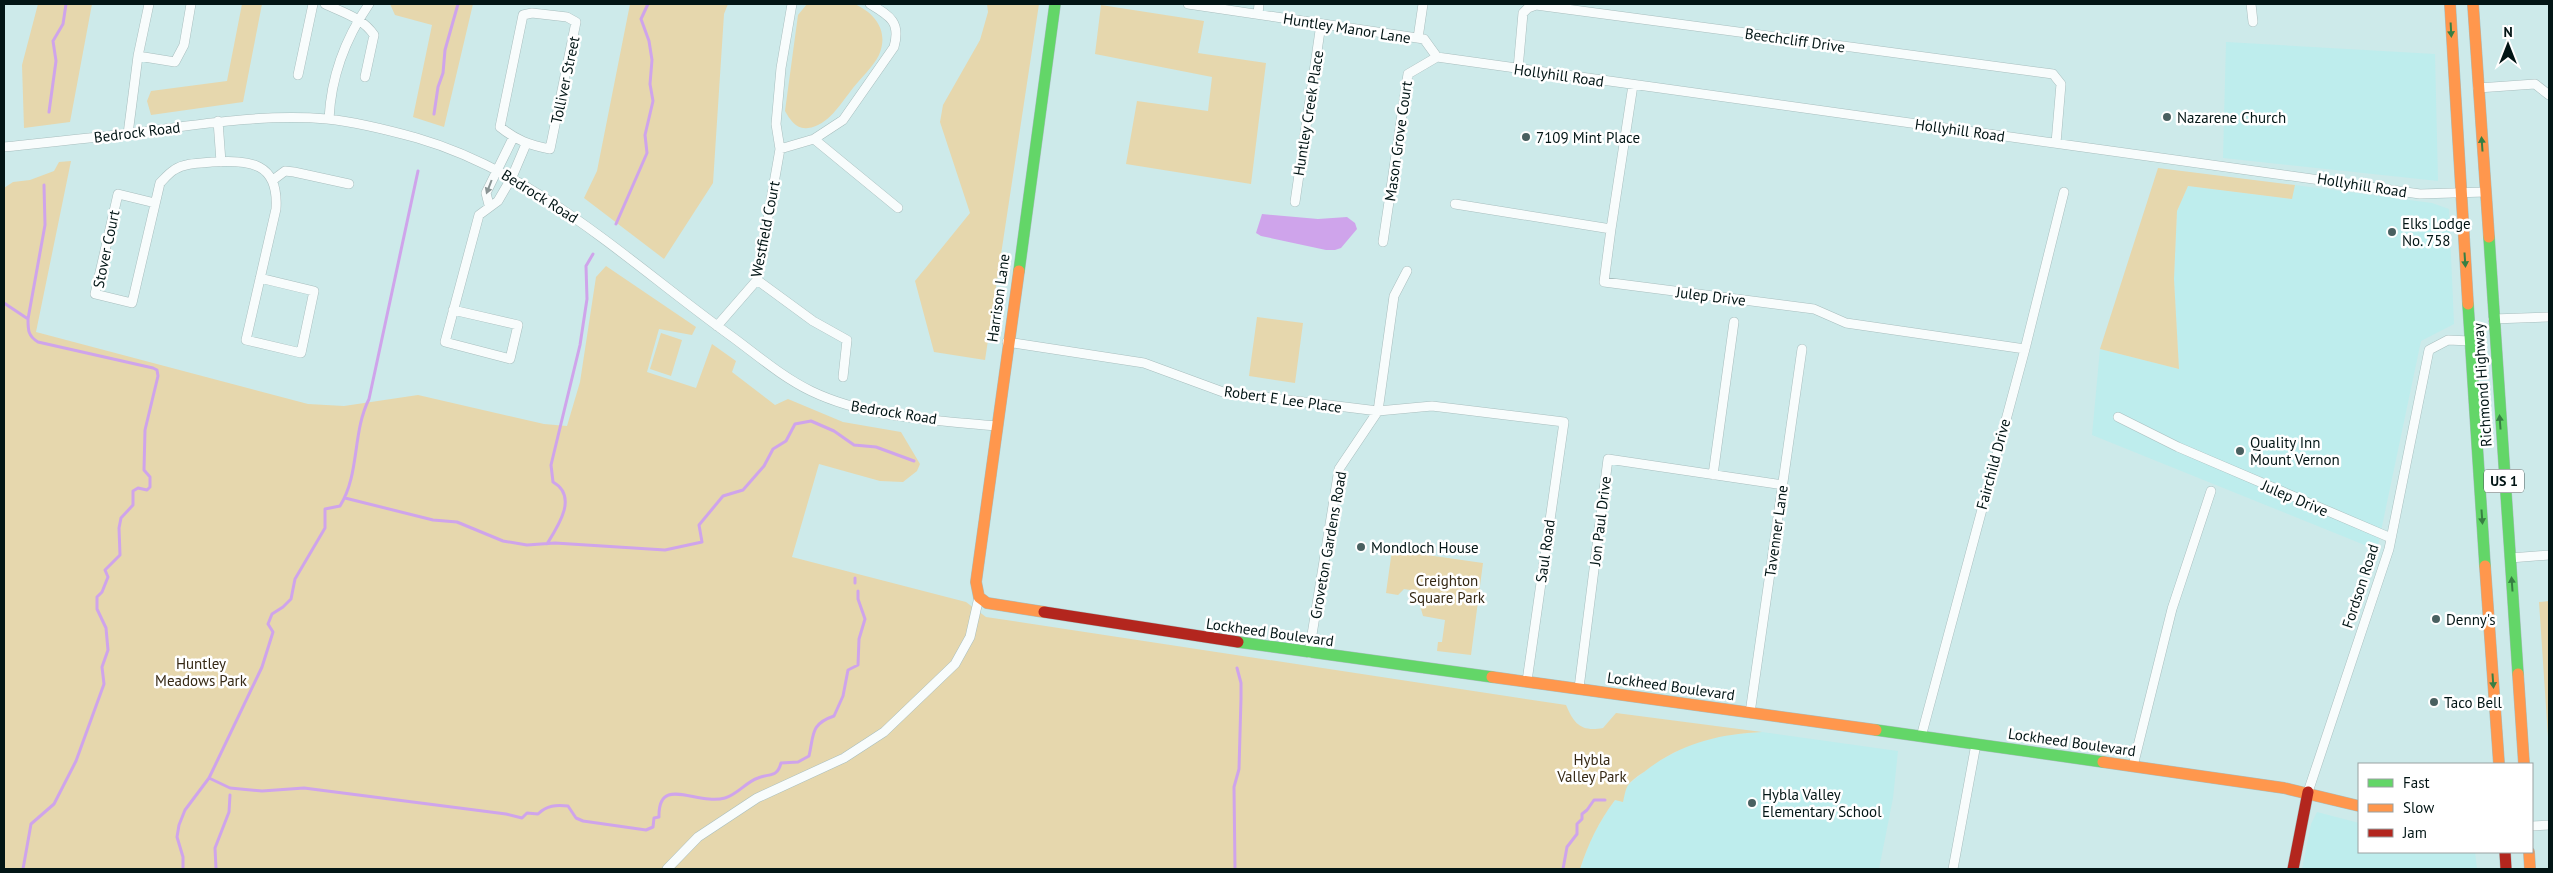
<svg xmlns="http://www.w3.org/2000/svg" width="2553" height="873" font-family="'PT Sans',sans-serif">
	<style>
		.built { fill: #beeded }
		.green { fill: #e6d7ad }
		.water { fill: #cfa4eb }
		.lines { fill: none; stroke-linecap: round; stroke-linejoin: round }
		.stream { stroke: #cfa4eb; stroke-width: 3 }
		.street-casing { stroke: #a8bebe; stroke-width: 10 }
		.fast-casing { stroke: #a8bebe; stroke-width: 12 }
		.slow-casing { stroke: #a8bebe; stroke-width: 12 }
		.jam-casing { stroke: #a8bebe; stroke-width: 12 }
		.street { stroke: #f8fcfc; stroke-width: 9 }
		.fast { stroke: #63d668; stroke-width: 11 }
		.slow { stroke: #ff974d; stroke-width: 11 }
		.jam { stroke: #b3261e; stroke-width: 11 }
		.oneway { fill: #377f43 }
		.oneway2 { fill: #899494 }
		.poi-dot { fill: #496060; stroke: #fff; stroke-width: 2 }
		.labels { text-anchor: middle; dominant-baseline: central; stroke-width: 5; stroke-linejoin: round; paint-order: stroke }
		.shield { fill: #fff; stroke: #4e5b5b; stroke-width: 1 }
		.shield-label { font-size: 14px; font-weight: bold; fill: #021515 }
		.street-label { font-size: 15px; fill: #021515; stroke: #fff }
		.poi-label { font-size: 15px; fill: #021515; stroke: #fff; text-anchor: start }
		.park-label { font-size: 15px; fill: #352814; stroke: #fff }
	</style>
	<rect width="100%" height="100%" fill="#cdeaea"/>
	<path class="built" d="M 2226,42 L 2435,54 L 2438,181 L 2223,158 Z
		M 2295,185 L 2432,203 L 2449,209 L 2454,324 L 2421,341 L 2377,550 L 2092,435 L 2100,349 L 2179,369 L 2174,279 L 2177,211 L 2188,186 L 2291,199 Z
		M 1762,732 L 1898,751 L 1893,798 L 1879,869 L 1580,869 L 1592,836 L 1609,808 L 1628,785 L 1655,763 L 1687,746 L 1705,740 L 1726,735 Z
		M 2317,812 L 2359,823 L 2359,852 L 2475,852 L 2477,869 L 2302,869 L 2311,824 Z"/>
	<path class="green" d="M 38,4 L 92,4 L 70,122 L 24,128 L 22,65 Z
		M 242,4 L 262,4 L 243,102 L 151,115 L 147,101 L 151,91 L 227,81 Z
		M 390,4 L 473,4 L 444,127 L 413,117 L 432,25 L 395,15 Z
		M 630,4 L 728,4 L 724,14 L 713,183 L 664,259 L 584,198 L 597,171 Z
		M 807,4 C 819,4 844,1 854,4 C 876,13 889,32 879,55 C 873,67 861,78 853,88 C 841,103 828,126 808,128 C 797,130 790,120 785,111 L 798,15 Z
		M 987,4 L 1039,4 L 985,360 L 934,352 L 915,281 L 970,213 L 940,122 L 943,105 L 980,40 L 988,12 Z
		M 1101,5 L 1204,21 L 1198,53 L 1266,63 L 1251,184 L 1126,164 L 1137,101 L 1208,111 L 1212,77 L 1095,54 Z
		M 71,161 L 36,332 L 308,404 L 344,406 L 418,395 L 544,424 L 567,426 L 580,382 L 596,277 L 606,266 L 696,327 L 692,335 L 659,329 L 647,372 L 696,388 L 712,344 L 736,361 L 732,372 L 775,405 L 788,399 L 843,422 L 901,432 L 920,464 L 917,471 L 903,482 L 880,481 L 819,464 L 792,557 L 966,602 L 986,617 L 1566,705 C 1574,724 1581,732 1603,728 L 1616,713 L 1762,732 C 1718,734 1679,744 1644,772 C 1639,775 1630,781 1627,787 C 1625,791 1624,798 1623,802 L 1615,800 C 1599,821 1588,844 1580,869 L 4,869 L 4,188 L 13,182 L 30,180 L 54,171 L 59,162 Z
		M 2158,168 L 2295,185 L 2292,199 L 2188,186 L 2177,211 L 2174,279 L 2179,369 L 2100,349 Z
		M 1257,317 L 1303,323 L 1295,383 L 1249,376 Z
		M 661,333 L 682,340 L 671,376 L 650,369 Z
		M 1392,550 L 1483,563 L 1471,655 L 1437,651 L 1438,642 L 1442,642 L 1445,620 L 1423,616 L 1416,591 L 1404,589 L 1398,595 L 1386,593 Z
		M 2549,601 L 2549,752 L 2539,602 Z"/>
	<path class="water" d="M 1262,214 L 1318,219 L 1347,217 L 1355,223 L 1357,229 L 1341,248 L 1335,250 L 1326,250 L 1261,236 L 1256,233 Z"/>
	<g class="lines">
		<path class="stream" d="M 49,112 L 56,61 L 53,41 L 63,24 L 66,4
			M 434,114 L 438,87 L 443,73 L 445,50 L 458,4
			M 616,224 L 647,153 L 645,135 L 653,101 L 650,84 L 652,60 L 649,41 L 641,19 L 648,4
			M 4,303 L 28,319
			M 345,498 L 433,520 L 457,522 L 503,541 L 527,545 L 555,543 L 665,550 L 702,542 L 699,525 L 723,496 L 743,490 L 764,466 L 773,449 L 786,441 L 795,424 L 811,421 L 834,431 L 854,445 L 876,447 L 914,461
			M 547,544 C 559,525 578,496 553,482 L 551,465 L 580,345 L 587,299 L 586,266 L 593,254
			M 855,583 L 855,578
			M 209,778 L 230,788 L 262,791 L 304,788 L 506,814 L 522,818 L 527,813 L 538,814 C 547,805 556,805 568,806 L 576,818 L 583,821 L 646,830 L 653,827 L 654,818 L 659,817 C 658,774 697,806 725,798 C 738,794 746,782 758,778 C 770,773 777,778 781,763 L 798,762 L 809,756 C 814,735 810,724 834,716 L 843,696 L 848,670 L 858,665 L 859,639 L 865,619 L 858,599 L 858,591
			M 23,869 L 31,824 L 54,804 L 76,761 L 104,684 L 102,667 L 108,650 L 106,628 L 97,609 L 97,597 L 102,592 L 108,577 L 105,570 L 120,555 L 119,528 L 121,518 L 133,505 L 133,491 L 138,488 L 147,490 L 150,487 L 150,477 L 144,470 L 145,430 L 158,376 L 157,370 L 153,368 L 38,342 C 28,336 28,330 28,319 L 45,225 L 44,185
			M 183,869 L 183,857 L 177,837 L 179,825 L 185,810 L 209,778 L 262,667 L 273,632 L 268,624 L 272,614 L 283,607 L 291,599 L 295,579 L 325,528 L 325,509 L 340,506 C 360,474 352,433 369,399 L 418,171
			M 216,869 L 215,848 L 229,812 L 230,795
			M 1235,869 L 1234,787 L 1239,769 L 1241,698 L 1241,683 L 1237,668
			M 1563,869 L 1567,847 L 1577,834 L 1577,824 L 1582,819 L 1582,814 L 1587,810 L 1594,800 L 1605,800"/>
		<defs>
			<path id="street" d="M 325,4 C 342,12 363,18 374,35 L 365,77
				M 1188,4 L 1424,39 L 1437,57
				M 2251,4 L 2253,22
				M 532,13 L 567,17 L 576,22 L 550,149 C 529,145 516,140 500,127 L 523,15 Z
				M 1258,14 L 1259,4
				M 1418,38 L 1423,4
				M 138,56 L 175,62 L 184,45 L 191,4
				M 1437,57 L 2420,194 L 2485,192
				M 1518,69 L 1523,13 L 1528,8 L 1536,5 L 2053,74 L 2061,84 L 2056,143
				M 298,75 L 313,4
				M 2478,88 L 2535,84 L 2549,95
				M 329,119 C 331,76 345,39 369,4
				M 218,121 L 221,162
				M 128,134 L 138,56 L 149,4
				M 814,139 L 898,208
				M 4,147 C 52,142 101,137 149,131 C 208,123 267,114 327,119 C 356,122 388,130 417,138 C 538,173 631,264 731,336 C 757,355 782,377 811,391 C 867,418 935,420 996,426
				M 780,149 L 814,139 L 843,120 L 894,47 C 901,22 890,16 870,4
				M 273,180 L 285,171 L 294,172 L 349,184
				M 1295,202 L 1321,24
				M 155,203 L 118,194 L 95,294 L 132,303 L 160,183 C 164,179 169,173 174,170 C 184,163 200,163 212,162 C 250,160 279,162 276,209 L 246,340 L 301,353 L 314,291 L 260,278
				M 1455,204 L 1611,229 L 1604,282 L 1814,309 L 1846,323 L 2025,349
				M 489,205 L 486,193 L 513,138
				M 1611,229 L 1633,85
				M 1383,242 L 1408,74 L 1437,57
				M 757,280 L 813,321 L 847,340 L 843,377
				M 453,310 L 518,325 L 510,359 L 445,342 L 479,215 L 498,201 L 512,177 L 526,144
				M 2493,319 L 2549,317
				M 717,326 L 757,280 L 780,149 L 776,124 L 781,68 L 792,4
				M 1007,342 L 1144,363 L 1223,392 L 1378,411 L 1432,406 L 1564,422 L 1527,681
				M 2118,417 L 2178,447 L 2391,538
				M 1713,475 L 1734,322
				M 2510,558 L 2549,555
				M 1309,653 L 1339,469 L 1378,411 L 1394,296 L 1407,271
				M 1579,688 L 1608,459 L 1783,485
				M 1750,713 L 1802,349
				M 1921,737 L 2025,349 L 2064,192
				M 2133,766 L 2172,609 L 2211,491
				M 2308,792 L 2389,549 L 2429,350 L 2448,340 L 2470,341
				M 2532,826 L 2549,825
				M 667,869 L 698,837 L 757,798 L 844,758 L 884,732 L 955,664 L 970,637 L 979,597
				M 1953,869 L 1976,744"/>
			<path id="fast" d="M 2489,237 L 2518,674
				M 1019,271 L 1055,4
				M 2468,304 L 2485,566
				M 1238,642 L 1492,677
				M 1876,730 L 2103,762"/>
			<path id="slow" d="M 2450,4 L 2468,304
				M 2473,4 L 2489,237
				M 1019,271 L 976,582 L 979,597 L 987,603 L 1044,612
				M 2485,566 L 2499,764
				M 2518,674 L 2524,764
				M 1492,677 L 1876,730
				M 2103,762 L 2284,788 L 2359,806
				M 2529,852 L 2530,869"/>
			<path id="jam" d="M 1044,612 L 1238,642
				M 2505,852 L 2506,869
				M 2293,869 L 2308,792"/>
		</defs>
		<use href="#street" class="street-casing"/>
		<use href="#fast" class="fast-casing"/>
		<use href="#slow" class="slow-casing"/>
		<use href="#jam" class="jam-casing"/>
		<use href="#street" class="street"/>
		<use href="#fast" class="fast"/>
		<use href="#slow" class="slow"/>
		<use href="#jam" class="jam"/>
	</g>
	<defs><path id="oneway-solid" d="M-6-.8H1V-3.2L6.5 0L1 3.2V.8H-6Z" transform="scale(1.25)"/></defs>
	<g class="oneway">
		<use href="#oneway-solid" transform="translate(2451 30) rotate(87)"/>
		<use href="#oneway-solid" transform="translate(2482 144) rotate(-94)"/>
		<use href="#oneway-solid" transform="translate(2465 260) rotate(86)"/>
		<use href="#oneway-solid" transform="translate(2500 422) rotate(-94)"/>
		<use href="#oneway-solid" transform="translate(2482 517) rotate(86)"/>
		<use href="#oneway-solid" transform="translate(2512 584) rotate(-94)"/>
		<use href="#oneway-solid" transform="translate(2493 681) rotate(86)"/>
	</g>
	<use class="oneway2" href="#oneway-solid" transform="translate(489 187) rotate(111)"/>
	<g class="poi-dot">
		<circle cx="2167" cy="117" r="5"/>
		<circle cx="1526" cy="137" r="5"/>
		<circle cx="2392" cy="232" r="5"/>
		<circle cx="2240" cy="451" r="5"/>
		<circle cx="1361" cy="547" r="5"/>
		<circle cx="2436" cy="619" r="5"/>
		<circle cx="2434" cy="702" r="5"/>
		<circle cx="1752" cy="803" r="5"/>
	</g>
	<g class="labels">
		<rect class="shield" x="2484" y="469.5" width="40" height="23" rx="4"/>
		<g class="shield-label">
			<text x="2504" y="481">US 1</text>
		</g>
		<g class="street-label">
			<text transform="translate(1347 28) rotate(9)">Huntley Manor Lane</text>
			<text transform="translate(1795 40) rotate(8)">Beechcliff Drive</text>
			<text transform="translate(1559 75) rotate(8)">Hollyhill Road</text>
			<text transform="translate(565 80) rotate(-78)">Tolliver Street</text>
			<text transform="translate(1308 113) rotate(-81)">Huntley Creek Place</text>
			<text transform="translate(1960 130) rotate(8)">Hollyhill Road</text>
			<text transform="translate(137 132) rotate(-7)">Bedrock Road</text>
			<text transform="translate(1398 141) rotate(-82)">Mason Grove Court</text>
			<text transform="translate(2362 185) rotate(9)">Hollyhill Road</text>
			<text transform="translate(540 196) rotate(32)">Bedrock Road</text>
			<text transform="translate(765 229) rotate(-79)">Westfield Court</text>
			<text transform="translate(106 249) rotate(-78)">Stover Court</text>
			<text transform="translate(1711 296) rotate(7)">Julep Drive</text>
			<text transform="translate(998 298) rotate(-82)">Harrison Lane</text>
			<text transform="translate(2482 385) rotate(-94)">Richmond Highway</text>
			<text transform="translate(1283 399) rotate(8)">Robert E Lee Place</text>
			<text transform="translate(894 412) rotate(9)">Bedrock Road</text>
			<text transform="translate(1993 464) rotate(-75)">Fairchild Drive</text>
			<text transform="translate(2295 498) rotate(23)">Julep Drive</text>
			<text transform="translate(1600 521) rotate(-83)">Jon Paul Drive</text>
			<text transform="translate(1776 531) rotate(-82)">Tavenner Lane</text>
			<text transform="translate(1328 545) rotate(-80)">Groveton Gardens Road</text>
			<text transform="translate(1545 551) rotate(-82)">Saul Road</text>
			<text transform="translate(2360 586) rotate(-72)">Fordson Road</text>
			<text transform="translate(1270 632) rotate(8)">Lockheed Boulevard</text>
			<text transform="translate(1671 686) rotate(8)">Lockheed Boulevard</text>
			<text transform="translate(2072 742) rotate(8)">Lockheed Boulevard</text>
		</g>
		<g class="poi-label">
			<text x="2177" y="117">Nazarene Church</text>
			<text x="1536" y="137">7109 Mint Place</text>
			<text x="2402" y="223">Elks Lodge<tspan x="2402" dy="17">No. 758</tspan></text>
			<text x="2250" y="442">Quality Inn<tspan x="2250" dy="17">Mount Vernon</tspan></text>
			<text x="1371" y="547">Mondloch House</text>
			<text x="2446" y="619">Denny's</text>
			<text x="2444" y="702">Taco Bell</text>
			<text x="1762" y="794">Hybla Valley<tspan x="1762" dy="17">Elementary School</tspan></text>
		</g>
		<g class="park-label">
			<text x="1447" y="580">Creighton<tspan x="1447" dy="17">Square Park</tspan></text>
			<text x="201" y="663">Huntley<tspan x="201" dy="17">Meadows Park</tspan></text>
			<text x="1592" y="759">Hybla<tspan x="1592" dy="17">Valley Park</tspan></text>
		</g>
	</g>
	<rect width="2553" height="873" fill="none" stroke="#021515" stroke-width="10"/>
	<rect x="2358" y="763" width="175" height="90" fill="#ffffff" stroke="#9aa1a1"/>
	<rect x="2368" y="779" width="25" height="8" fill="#63d668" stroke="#9aa1a1"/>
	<text x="2403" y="788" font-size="15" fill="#021515">Fast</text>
	<rect x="2368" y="804" width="25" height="8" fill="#ff974d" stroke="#9aa1a1"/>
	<text x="2403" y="813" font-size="15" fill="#021515">Slow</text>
	<rect x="2368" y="829" width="25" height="8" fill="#b3261e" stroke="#9aa1a1"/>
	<text x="2403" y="838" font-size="15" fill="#021515">Jam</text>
	<g transform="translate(2508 45)" stroke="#ffffff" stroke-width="4" paint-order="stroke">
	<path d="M0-4L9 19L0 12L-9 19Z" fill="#021515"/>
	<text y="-8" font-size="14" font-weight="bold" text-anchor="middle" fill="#021515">N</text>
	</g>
</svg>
